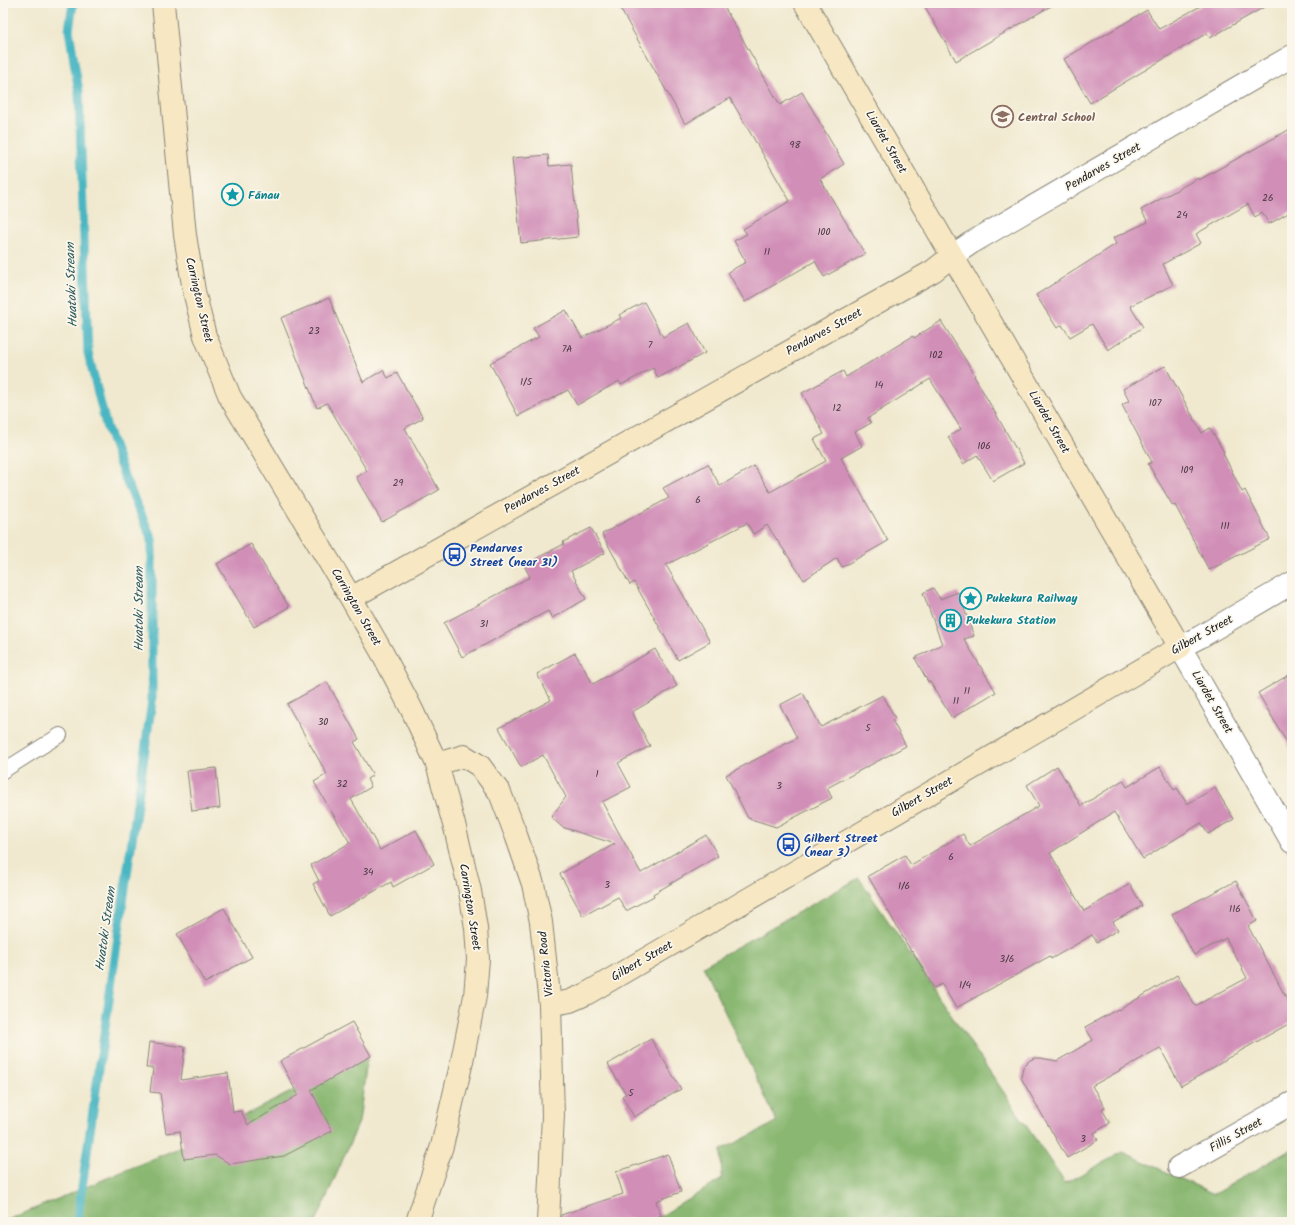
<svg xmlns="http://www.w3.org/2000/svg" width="1295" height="1225" font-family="Kalam,sans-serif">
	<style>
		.forest { fill: #8ab872; stroke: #536a47 }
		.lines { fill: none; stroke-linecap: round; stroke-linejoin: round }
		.stream { stroke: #48b6c2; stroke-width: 9 }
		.building { fill: #d18fb8 }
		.lane-casing { stroke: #868276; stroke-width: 16 }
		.street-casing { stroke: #868276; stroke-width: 24 }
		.secondary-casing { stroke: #868276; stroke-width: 24 }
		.lane { stroke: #fff; stroke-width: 14 }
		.street { stroke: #fff; stroke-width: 22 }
		.secondary { stroke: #f7e8c3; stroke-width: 22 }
		.labels { text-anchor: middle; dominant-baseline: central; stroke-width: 3.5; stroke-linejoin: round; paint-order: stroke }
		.number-label { font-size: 10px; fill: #493943 }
		.education-label { font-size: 12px; font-weight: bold; fill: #785e54; stroke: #fbf7ec; text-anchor: start }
		.street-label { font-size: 12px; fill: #1c1c1c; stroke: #fbf7ec }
		.culture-label { font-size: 12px; font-weight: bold; fill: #0d838f; stroke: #fbf7ec; text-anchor: start }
		.transit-label { font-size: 12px; font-weight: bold; fill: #164399; stroke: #fbf7ec; text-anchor: start }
		.water-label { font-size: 13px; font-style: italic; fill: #2e5a5e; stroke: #fbf7ec }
	</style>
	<rect width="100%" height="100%" fill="#fbf7ec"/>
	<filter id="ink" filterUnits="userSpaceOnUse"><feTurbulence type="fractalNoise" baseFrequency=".025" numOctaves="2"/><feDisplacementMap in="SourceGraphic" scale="8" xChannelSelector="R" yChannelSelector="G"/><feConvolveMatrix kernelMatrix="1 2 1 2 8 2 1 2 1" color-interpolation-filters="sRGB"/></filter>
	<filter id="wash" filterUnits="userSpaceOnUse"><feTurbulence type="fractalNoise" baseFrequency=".012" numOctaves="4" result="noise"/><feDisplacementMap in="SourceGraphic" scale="16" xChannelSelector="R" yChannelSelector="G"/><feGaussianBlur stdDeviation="0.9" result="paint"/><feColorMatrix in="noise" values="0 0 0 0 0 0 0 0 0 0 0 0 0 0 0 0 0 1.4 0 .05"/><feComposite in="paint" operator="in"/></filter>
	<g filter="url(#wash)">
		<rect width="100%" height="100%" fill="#f0e9cf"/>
		<path class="forest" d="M 859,878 L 1065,1183 L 1123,1152 L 1214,1194 L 1292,1149 L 1292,1222 L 651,1222 L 722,1179 L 721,1150 L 777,1122 L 703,966 Z
			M 368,1053 L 359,1122 L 316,1222 L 3,1222 L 188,1144 Z"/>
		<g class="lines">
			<path class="stream" d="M 73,3 L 69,30 L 79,92 L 88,353 L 106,425 L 124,476 L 152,539 L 152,701 L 77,1222"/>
		</g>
		<g id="blocks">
			<path class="building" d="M 617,3 L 722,3 L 780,105 L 802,92 L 844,164 L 820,179 L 865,254 L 824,277 L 815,261 L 745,302 L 728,272 L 746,262 L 734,241 L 747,234 L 743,229 L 790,201 L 730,98 L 685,124 Z
				M 923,3 L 1056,3 L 956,61 Z
				M 1206,3 L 1271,3 L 1210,38 L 1207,33 L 1090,103 L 1064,59 L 1147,10 L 1159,29 Z
				M 1292,128 L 1292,211 L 1269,224 L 1262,212 L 1255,217 L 1248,204 L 1196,234 L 1201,243 L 1163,264 L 1173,285 L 1130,306 L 1143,327 L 1108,350 L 1092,324 L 1070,337 L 1062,325 L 1057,328 L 1036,295 L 1116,244 L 1113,238 L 1148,222 L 1141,210 L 1198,178 L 1199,180 Z
				M 548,155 L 549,166 L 571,164 L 578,237 L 521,243 L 512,158 Z
				M 329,298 L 363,382 L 383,370 L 388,378 L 397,373 L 423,418 L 405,428 L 439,490 L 382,522 L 356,477 L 367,471 L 327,403 L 317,408 L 281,318 Z
				M 644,302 L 663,337 L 689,323 L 705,353 L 658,378 L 653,368 L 621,385 L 619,381 L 577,405 L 568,390 L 518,416 L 490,363 L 539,337 L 533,328 L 566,310 L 582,338 L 621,318 L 619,315 Z
				M 941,321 L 975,375 L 974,376 L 1024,463 L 993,481 L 977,455 L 963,464 L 948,437 L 961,429 L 930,379 L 868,418 L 871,423 L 855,432 L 862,446 L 841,458 L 888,541 L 842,567 L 837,558 L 804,580 L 767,525 L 753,534 L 747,523 L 666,565 L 710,642 L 678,660 L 634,582 L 630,585 L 602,534 L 669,498 L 663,488 L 708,464 L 720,486 L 754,466 L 770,492 L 826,461 L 814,439 L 824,434 L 802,393 L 843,371 L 846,377 L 913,336 L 914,338 Z
				M 1165,366 L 1202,433 L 1210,428 L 1224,452 L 1223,453 L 1242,492 L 1245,490 L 1270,539 L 1209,570 L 1175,505 L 1173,506 L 1148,464 L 1152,462 L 1122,405 L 1129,401 L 1123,389 Z
				M 591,528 L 605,553 L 571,571 L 586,599 L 552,618 L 548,611 L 462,657 L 444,623 L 530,577 L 524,565 L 564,544 L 563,542 Z
				M 251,544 L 289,607 L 254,627 L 217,564 Z
				M 933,588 L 940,599 L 958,592 L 974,636 L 964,639 L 996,692 L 952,718 L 930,682 L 928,682 L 915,658 L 942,644 L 923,593 Z
				M 655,649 L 677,686 L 632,712 L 650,746 L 618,763 L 631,787 L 602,802 L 641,873 L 706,835 L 718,856 L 653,894 L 654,896 L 626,911 L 618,897 L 583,916 L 560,874 L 615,844 L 562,827 L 551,817 L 566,797 L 543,755 L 521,767 L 499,728 L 551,700 L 537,674 L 575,653 L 593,684 Z
				M 1292,673 L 1292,751 L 1258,693 Z
				M 327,682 L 359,739 L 354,742 L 373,775 L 367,779 L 371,787 L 351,799 L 380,850 L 416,830 L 434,864 L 393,887 L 391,882 L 330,916 L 313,884 L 319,881 L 311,865 L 350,843 L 314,782 L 327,774 L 287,704 Z
				M 803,693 L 821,727 L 883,695 L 895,718 L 892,720 L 906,746 L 827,788 L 832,798 L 776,827 L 748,818 L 726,775 L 797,738 L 780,705 Z
				M 1057,766 L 1081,806 L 1123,780 L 1127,787 L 1160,767 L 1174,790 L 1177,788 L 1187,804 L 1215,788 L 1234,819 L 1208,834 L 1201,823 L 1143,859 L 1114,812 L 1050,853 L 1084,911 L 1130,884 L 1142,906 L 1113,922 L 1118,930 L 1097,942 L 1092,935 L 1051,959 L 1050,956 L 956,1008 L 942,984 L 934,988 L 912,950 L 911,951 L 868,876 L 905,855 L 911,865 L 963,834 L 970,846 L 1039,806 L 1027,785 Z
				M 216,768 L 220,808 L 192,811 L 187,771 Z
				M 1236,881 L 1257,921 L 1248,926 L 1292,1009 L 1292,1022 L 1226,1059 L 1226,1060 L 1181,1086 L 1160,1048 L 1092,1086 L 1105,1107 L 1102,1109 L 1110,1123 L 1094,1133 L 1098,1140 L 1067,1158 L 1021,1078 L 1023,1067 L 1029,1061 L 1034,1058 L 1040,1058 L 1057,1061 L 1093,1040 L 1085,1027 L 1118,1009 L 1119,1010 L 1177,975 L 1195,1006 L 1247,978 L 1226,938 L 1194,955 L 1172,914 Z
				M 224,908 L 252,957 L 205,983 L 177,934 Z
				M 352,1022 L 371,1056 L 311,1090 L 332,1131 L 284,1156 L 230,1164 L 215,1155 L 184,1159 L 180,1131 L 166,1133 L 160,1093 L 150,1092 L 153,1068 L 146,1068 L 149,1042 L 185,1047 L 181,1080 L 228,1073 L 233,1112 L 241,1111 L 248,1125 L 298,1095 L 280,1061 Z
				M 651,1039 L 681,1089 L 634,1117 L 622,1096 L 626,1094 L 608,1064 Z
				M 668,1154 L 681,1192 L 656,1201 L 661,1216 L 642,1222 L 561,1222 L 561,1215 L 623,1194 L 616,1172 Z"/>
		</g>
	</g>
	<g filter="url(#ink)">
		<use href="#blocks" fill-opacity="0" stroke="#868276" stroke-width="1"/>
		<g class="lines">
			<defs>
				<path id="lane" d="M 3,771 L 60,735"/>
				<path id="street" d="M 952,256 L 971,243 L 1292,56
					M 1292,583 L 1200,637 L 1180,647 L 1292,842
					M 1179,1167 L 1292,1103"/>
				<path id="secondary" d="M 163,3 L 185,235 L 194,291 L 205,336 L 230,397 L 351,598 L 384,656 L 412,710 L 437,764 L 455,828 L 470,891 L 476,928 L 478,959 L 475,996 L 462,1061 L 442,1146 L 417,1222
					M 351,598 L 933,271 L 952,256
					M 437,764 L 464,756 L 480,766 L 500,793 L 516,835 L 533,884 L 541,922 L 550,1005 L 553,1115 L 548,1222
					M 550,1005 L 570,1001 L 586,994 L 1180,647 L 805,3"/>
			</defs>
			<use href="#lane" class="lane-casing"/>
			<use href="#street" class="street-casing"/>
			<use href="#secondary" class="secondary-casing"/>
			<use href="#lane" class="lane"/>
			<use href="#street" class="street"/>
			<use href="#secondary" class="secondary"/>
		</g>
	</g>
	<defs>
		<symbol id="school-ring" viewBox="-11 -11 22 22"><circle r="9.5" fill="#fbf7ec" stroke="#8d6e63" stroke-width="1.5"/><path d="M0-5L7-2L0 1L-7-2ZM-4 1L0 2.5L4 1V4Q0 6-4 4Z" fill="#8d6e63"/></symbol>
		<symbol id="sight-ring" viewBox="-11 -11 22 22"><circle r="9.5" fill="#fbf7ec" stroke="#0f9aa8" stroke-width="1.5"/><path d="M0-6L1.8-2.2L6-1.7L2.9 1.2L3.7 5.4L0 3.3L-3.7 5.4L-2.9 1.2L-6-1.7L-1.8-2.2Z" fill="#0f9aa8"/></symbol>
		<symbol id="bus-ring" viewBox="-11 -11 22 22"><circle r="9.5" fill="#fbf7ec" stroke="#1a4fb4" stroke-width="1.5"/><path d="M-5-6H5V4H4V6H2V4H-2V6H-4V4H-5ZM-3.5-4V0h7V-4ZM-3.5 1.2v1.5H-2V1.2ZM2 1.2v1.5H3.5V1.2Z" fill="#1a4fb4"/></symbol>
		<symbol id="building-ring" viewBox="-11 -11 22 22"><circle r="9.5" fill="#fbf7ec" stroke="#0f9aa8" stroke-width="1.5"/><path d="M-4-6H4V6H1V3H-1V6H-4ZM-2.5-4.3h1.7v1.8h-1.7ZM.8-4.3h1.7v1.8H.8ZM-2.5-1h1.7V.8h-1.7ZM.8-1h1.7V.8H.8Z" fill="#0f9aa8"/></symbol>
	</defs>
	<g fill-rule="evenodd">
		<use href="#school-ring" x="990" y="104" width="25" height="25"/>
		<use href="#sight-ring" x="220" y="182" width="25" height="25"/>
		<use href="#bus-ring" x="442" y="542" width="25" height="25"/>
		<use href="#sight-ring" x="958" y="586" width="25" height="25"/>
		<use href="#building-ring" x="938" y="608" width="25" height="25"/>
		<use href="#bus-ring" x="776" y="832" width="25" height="25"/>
	</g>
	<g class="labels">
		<g class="number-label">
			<text x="795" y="145">98</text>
			<text x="1268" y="198">26</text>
			<text x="1182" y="215">24</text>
			<text x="824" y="232">100</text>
			<text x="767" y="252">11</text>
			<text x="314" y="331">23</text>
			<text x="650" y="345">7</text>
			<text x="567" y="349">7A</text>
			<text x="936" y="355">102</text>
			<text x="526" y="382">1/5</text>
			<text x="879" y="385">14</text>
			<text x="1155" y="403">107</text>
			<text x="837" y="408">12</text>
			<text x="984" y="446">106</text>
			<text x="1187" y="470">109</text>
			<text x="398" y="483">29</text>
			<text x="698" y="500">6</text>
			<text x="1225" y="526">111</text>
			<text x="484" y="624">31</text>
			<text x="967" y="691">11</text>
			<text x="956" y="701">11</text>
			<text x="323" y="722">30</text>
			<text x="868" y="728">5</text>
			<text x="597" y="774">1</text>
			<text x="342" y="784">32</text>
			<text x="779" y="786">3</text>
			<text x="951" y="857">6</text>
			<text x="368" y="872">34</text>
			<text x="607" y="885">3</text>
			<text x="904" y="886">1/6</text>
			<text x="1235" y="909">116</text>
			<text x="1007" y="959">3/6</text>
			<text x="965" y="985">1/4</text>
			<text x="631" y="1093">5</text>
			<text x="1083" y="1139">3</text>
		</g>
		<g class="education-label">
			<text x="1018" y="117">Central School</text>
		</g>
		<g class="street-label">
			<text transform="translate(886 142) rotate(60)">Liardet Street</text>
			<text transform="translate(1103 167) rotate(-30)">Pendarves Street</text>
			<text transform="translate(199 300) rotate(77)">Carrington Street</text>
			<text transform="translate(824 332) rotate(-29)">Pendarves Street</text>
			<text transform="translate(1049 422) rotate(60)">Liardet Street</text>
			<text transform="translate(542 490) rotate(-29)">Pendarves Street</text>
			<text transform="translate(356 607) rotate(60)">Carrington Street</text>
			<text transform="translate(1202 635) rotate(-29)">Gilbert Street</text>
			<text transform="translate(1212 702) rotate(60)">Liardet Street</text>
			<text transform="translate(922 797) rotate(-30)">Gilbert Street</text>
			<text transform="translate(470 907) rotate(81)">Carrington Street</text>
			<text transform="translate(642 961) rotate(-30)">Gilbert Street</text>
			<text transform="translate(546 964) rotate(-96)">Victoria Road</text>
			<text transform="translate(1236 1135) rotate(-29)">Fillis Street</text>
		</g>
		<g class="culture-label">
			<text x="248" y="195">Fānau</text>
			<text x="986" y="598">Pukekura Railway</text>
			<text x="966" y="620">Pukekura Station</text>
		</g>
		<g class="transit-label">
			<text x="470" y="548">Pendarves<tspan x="470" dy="14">Street (near 31)</tspan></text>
			<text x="804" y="838">Gilbert Street<tspan x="804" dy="14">(near 3)</tspan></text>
		</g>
		<g class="water-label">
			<text transform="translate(72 285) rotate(-92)">Huatoki Stream</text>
			<text transform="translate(139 609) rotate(-90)">Huatoki Stream</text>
			<text transform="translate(106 929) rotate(-82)">Huatoki Stream</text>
		</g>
	</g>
	<rect width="1295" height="1225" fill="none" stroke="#fbf7ec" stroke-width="16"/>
</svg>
